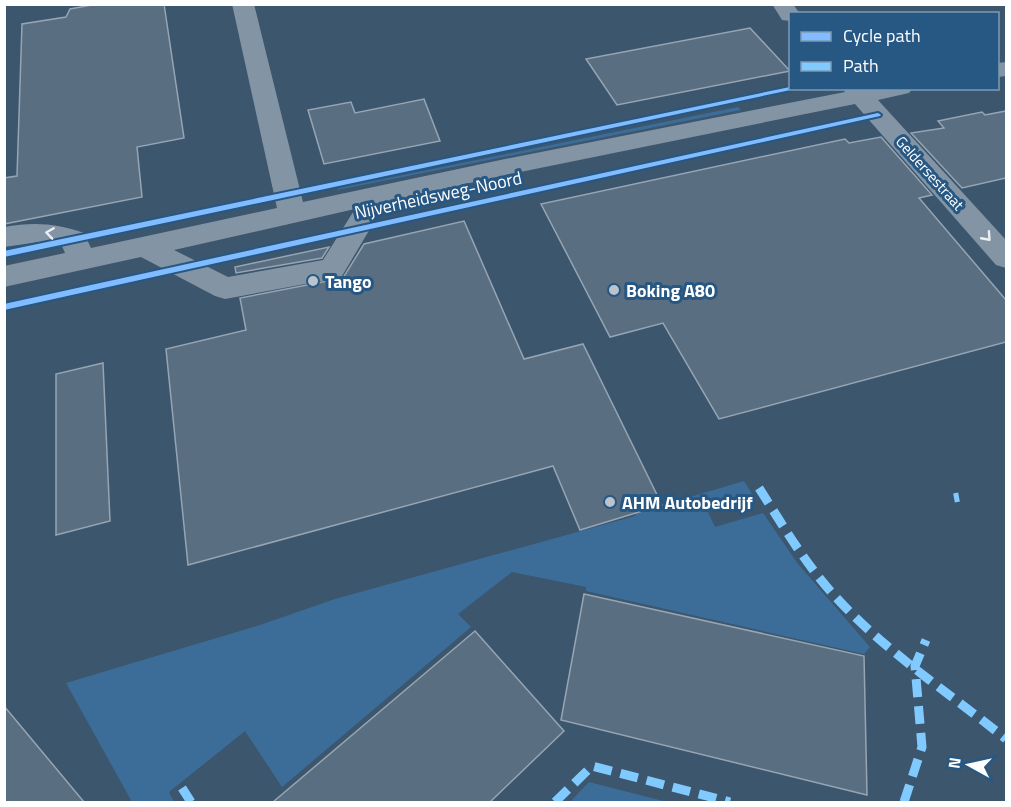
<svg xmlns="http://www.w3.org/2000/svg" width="1011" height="807" font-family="'Titillium Web',sans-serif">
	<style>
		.green { fill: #3c6d99 }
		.building { fill: #596e81; stroke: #96a5b3; stroke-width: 1.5 }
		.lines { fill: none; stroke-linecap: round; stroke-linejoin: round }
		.minor { fill: #8394a4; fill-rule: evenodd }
		.quiet { stroke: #80caff; stroke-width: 9; stroke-dasharray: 18 9; stroke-linecap: butt }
		.cycleway-casing { stroke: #275783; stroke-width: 4 }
		.cycleway { fill: #80bcff; fill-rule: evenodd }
		.oneway { stroke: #eceff1 }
		.poi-dot { fill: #bbc4cc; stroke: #275783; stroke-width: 2 }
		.labels { text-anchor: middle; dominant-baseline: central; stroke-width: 6; stroke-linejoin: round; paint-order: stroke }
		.far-street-label { font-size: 15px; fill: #fff; stroke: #275783 }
		.street-label { font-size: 18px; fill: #fff; stroke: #275783 }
		.poi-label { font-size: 18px; font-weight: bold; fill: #fff; stroke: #275783; text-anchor: start }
	</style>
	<rect width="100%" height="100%" fill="#3c566e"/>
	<path class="green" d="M 738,107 L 741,110 L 337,190 L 339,188 Z
		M 744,481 L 752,494 L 706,508 L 715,527 L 763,513 L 798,564 L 870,647 L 864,654 L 586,591 L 586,587 L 512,572 L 458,614 L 471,627 L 282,787 L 245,731 L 169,792 L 174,802 L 132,802 L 66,683 L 260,625 L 335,599 L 635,516 L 636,513 Z
		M 589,782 L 667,802 L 570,802 Z"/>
	<path class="building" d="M 97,4 L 164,4 L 184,138 L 137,147 L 142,197 L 4,224 L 4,178 L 17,176 L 22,24 L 66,17 L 70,9 Z
		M 750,28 L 790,71 L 617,105 L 586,59 Z
		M 424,99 L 440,141 L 324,164 L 308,110 L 351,102 L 355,113 Z
		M 1006,111 L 1006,178 L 962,188 L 911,133 L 944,128 L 938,121 L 982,112 L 985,115 Z
		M 881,137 L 932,195 L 919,198 L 1006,300 L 1006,342 L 719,419 L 663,323 L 610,337 L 541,204 L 845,139 L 849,143 Z
		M 464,221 L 524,359 L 583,344 L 662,505 L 580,530 L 553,466 L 188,565 L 166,349 L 246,330 L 240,298 L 343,278 L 364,244 Z
		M 329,247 L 322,258 L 236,273 L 235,267 Z
		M 103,363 L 110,521 L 56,535 L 56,374 Z
		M 584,594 L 864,656 L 867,795 L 561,720 Z
		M 475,631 L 564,731 L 490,802 L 273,802 Z
		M 4,706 L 84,802 L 4,802 Z"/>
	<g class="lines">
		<path class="minor" d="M 232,4 L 254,4 L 303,202 L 505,159 L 845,92 L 842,88 L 913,88 L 909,93 L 878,100 L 1006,240 L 1006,268 L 996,265 L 855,104 L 505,175 L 386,202 L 342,276 L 332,279 L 225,299 L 215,296 L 141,257 L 4,287 L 4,266 L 65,253 L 62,246 L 39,242 L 4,247 L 4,227 C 33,222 56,223 84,233 L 91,248 L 277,208 ZM 355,209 L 323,260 L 228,277 L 174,250 Z
			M 772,4 L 793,4 L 800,14 L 790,14 L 790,21 L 782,20 Z
			M 1006,62 L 1006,76 L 998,77 L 998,63 Z"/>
		<path class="quiet" d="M 759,488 C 782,524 804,562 833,594 C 883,650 948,692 1006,739
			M 954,498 L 959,497
			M 182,788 L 191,802
			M 555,802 L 592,766 L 730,802
			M 904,802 L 922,747 L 915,666 L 926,640"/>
		<defs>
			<path id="cycleway" d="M 790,87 L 800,88 L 4,257 L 4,251 Z
				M 878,113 L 881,115 L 880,116 L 4,310 L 4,304 Z"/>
		</defs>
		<use href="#cycleway" class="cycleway-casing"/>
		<use href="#cycleway" class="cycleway"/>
	</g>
	<defs><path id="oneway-chevron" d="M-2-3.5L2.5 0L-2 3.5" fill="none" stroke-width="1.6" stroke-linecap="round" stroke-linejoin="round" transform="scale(1.5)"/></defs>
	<g class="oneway">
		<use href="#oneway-chevron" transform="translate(50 233) rotate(-172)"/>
		<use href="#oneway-chevron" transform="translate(987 237) rotate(48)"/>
	</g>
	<g class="poi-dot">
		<circle cx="313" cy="281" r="6"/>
		<circle cx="614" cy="290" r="6"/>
		<circle cx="610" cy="502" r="6"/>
	</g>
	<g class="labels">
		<g class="far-street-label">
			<text transform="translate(930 173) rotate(48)">Geldersestraat</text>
		</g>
		<g class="street-label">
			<text transform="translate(438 195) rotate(-12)">Nijverheidsweg-Noord</text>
		</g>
		<g class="poi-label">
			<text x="325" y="281">Tango</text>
			<text x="626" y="290">Boking A80</text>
			<text x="622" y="502">AHM Autobedrijf</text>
		</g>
	</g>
	<rect width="1011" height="807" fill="none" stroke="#ffffff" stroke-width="12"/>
	<rect x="789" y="12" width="210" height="78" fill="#275783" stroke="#7d9ab5" stroke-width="1.5"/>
	<rect x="801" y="32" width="30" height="9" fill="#80bcff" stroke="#7d9ab5" stroke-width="1.5"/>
	<text x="843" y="42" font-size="18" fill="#ffffff">Cycle path</text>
	<rect x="801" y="62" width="30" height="9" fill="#80caff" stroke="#7d9ab5" stroke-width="1.5"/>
	<text x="843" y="72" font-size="18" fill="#ffffff">Path</text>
	<g transform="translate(969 765) rotate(278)" stroke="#275783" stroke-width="4.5" paint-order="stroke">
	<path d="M0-4.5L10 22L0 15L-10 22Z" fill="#ffffff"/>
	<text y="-9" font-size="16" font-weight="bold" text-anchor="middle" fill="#ffffff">N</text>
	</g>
</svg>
